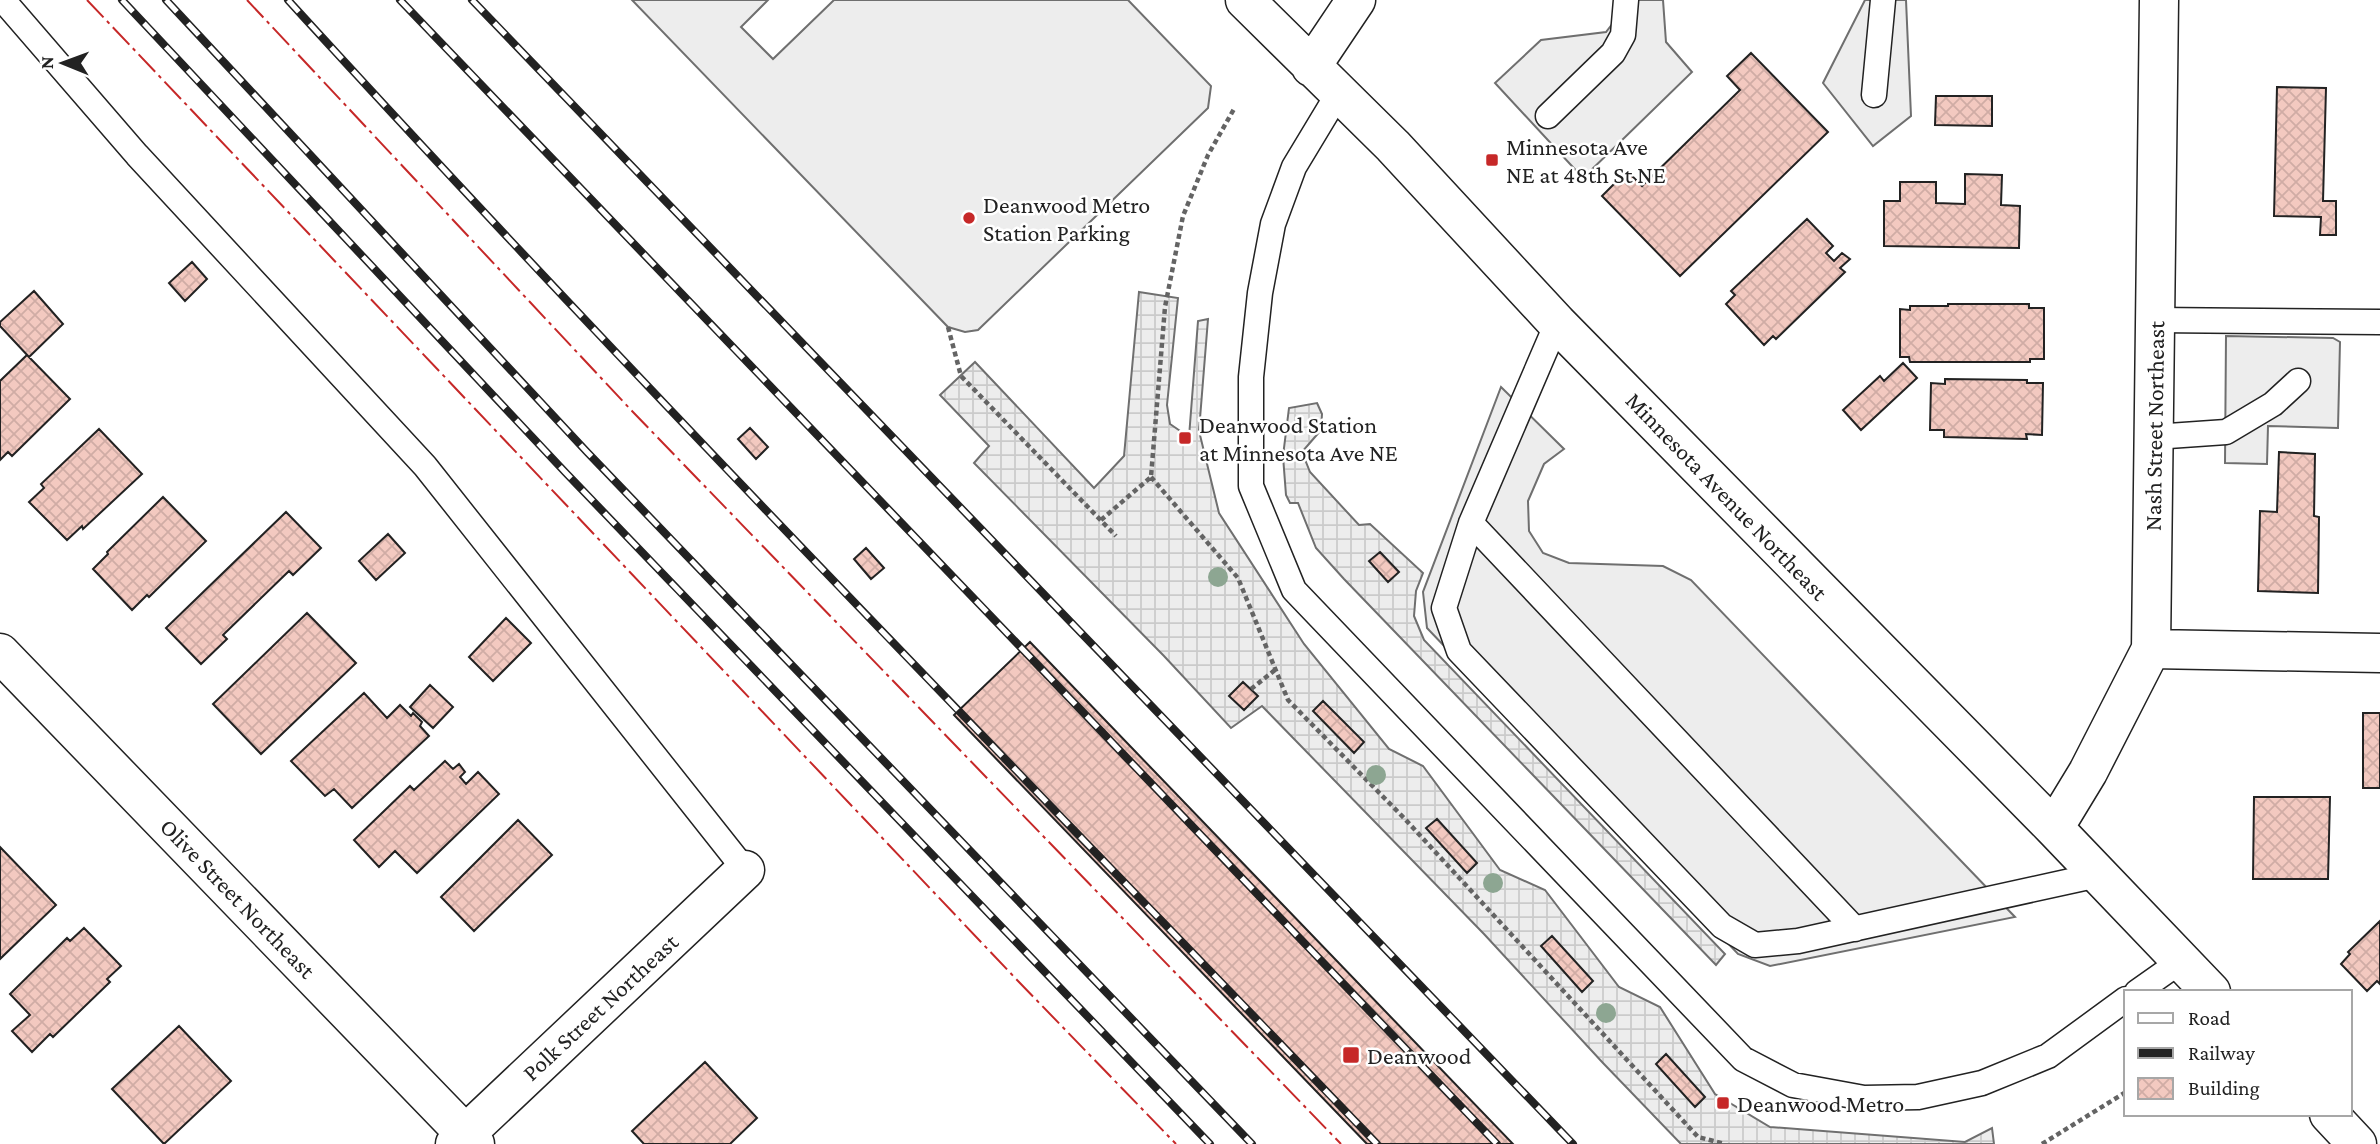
<svg xmlns="http://www.w3.org/2000/svg" width="2380" height="1144" font-family="'Crimson Pro',serif">
	<style>
		.parking { fill: #ededed; stroke: #6f6f6f; stroke-width: 2 }
		.plaza { fill: url(#plaza-grid); stroke: #6f6f6f; stroke-width: 2 }
		.building { fill: url(#building-cross-hatch); stroke: #222; stroke-width: 2 }
		.lines { fill: none; stroke-linecap: round; stroke-linejoin: round }
		.service-casing { stroke: #222; stroke-width: 27 }
		.minor-casing { stroke: #222; stroke-width: 41 }
		.path { stroke: #646464; stroke-width: 4.5; stroke-dasharray: 5 3.5; stroke-linecap: butt }
		.service { stroke: #fff; stroke-width: 24 }
		.minor { stroke: #fff; stroke-width: 38 }
		.rail-casing { stroke: #222; stroke-width: 8 }
		.rail { stroke: #fff; stroke-width: 5; stroke-dasharray: 16; stroke-linecap: butt }
		.power { stroke: #c62828; stroke-width: 2; stroke-dasharray: 24 5 3.5 5; stroke-linecap: butt }
		.tree { fill: #8da692 }
		.poi-dot { fill: #c62828; stroke: #fff; stroke-width: 2.5 }
		.labels { text-anchor: middle; dominant-baseline: central; stroke-width: 5; stroke-linejoin: round; paint-order: stroke }
		.poi-label { font-size: 24px; fill: #222; stroke: #fff; text-anchor: start }
		.street-label { font-size: 24px; fill: #222; stroke: #fff }
	</style>
	<defs>
		<pattern id="plaza-grid" width="8" height="8" patternUnits="userSpaceOnUse" patternTransform="scale(1.75)"><rect width="8" height="8" fill="#ededed"/><path d="M0 4h8M4 0v8" fill="none" stroke="#cbcbcb"/></pattern>
		<pattern id="building-cross-hatch" width="8" height="8" patternUnits="userSpaceOnUse" patternTransform="scale(1.75)"><rect width="8" height="8" fill="#f3c9c0"/><path d="M0 0l8 8M0 8l8-8" fill="none" stroke="#d0aca5"/></pattern>
	</defs>
	<rect width="100%" height="100%" fill="#fff"/>
	<path class="parking" d="M 632,0 L 768,0 L 741,27 L 773,59 L 834,0 L 1128,0 L 1211,86 L 1208,108 L 978,330 L 965,332 L 948,327 Z
		M 1614,0 L 1663,0 L 1666,42 L 1692,72 L 1583,178 L 1495,83 L 1541,40 L 1606,32 L 1613,23 Z
		M 1865,0 L 1906,0 L 1911,116 L 1873,146 L 1823,83 Z
		M 2226,336 L 2333,338 L 2340,342 L 2338,428 L 2268,426 L 2267,464 L 2225,463 Z
		M 1501,387 L 1564,449 L 1544,464 L 1528,501 L 1529,531 L 1543,553 L 1569,563 L 1663,566 L 1691,580 L 2015,917 L 1770,966 L 1738,954 L 1427,628 L 1423,592 Z"/>
	<path class="plaza" d="M 1139,292 L 1178,298 L 1167,405 L 1170,424 L 1189,437 L 1198,321 L 1208,319 L 1199,431 L 1219,513 L 1304,644 L 1389,749 L 1423,766 L 1500,870 L 1545,890 L 1619,987 L 1660,1007 L 1715,1094 L 1770,1127 L 1965,1142 L 1992,1128 L 1994,1144 L 1681,1144 L 1603,1063 L 1484,934 L 1262,706 L 1231,728 L 1164,656 L 974,463 L 989,446 L 940,395 L 975,362 L 1094,488 L 1124,456 Z
		M 1317,403 L 1322,414 L 1321,430 L 1302,452 L 1310,472 L 1359,525 L 1370,524 L 1423,573 L 1416,591 L 1414,616 L 1424,640 L 1725,954 L 1716,965 L 1344,579 L 1316,548 L 1298,503 L 1290,503 L 1286,495 L 1283,456 L 1289,408 Z"/>
	<path class="building" d="M 1751,53 L 1828,132 L 1680,276 L 1602,196 L 1627,171 L 1642,186 L 1740,90 L 1727,76 Z
		M 2277,87 L 2326,88 L 2323,201 L 2336,201 L 2336,235 L 2320,235 L 2321,217 L 2274,216 Z
		M 1936,96 L 1992,96 L 1992,126 L 1935,125 Z
		M 1965,174 L 2002,175 L 2001,205 L 2020,206 L 2019,248 L 1884,246 L 1884,201 L 1900,201 L 1900,182 L 1936,182 L 1936,203 L 1965,204 Z
		M 1807,219 L 1833,246 L 1826,253 L 1834,261 L 1842,253 L 1850,259 L 1840,268 L 1845,272 L 1776,339 L 1773,336 L 1764,345 L 1726,304 L 1735,295 L 1731,291 Z
		M 192,262 L 207,279 L 185,301 L 169,283 Z
		M 34,291 L 63,324 L 29,357 L 0,326 L 0,322 Z
		M 1948,304 L 2029,304 L 2029,308 L 2044,308 L 2044,359 L 2030,359 L 2030,362 L 1910,362 L 1909,357 L 1900,357 L 1900,309 L 1910,310 L 1910,306 L 1948,306 Z
		M 27,355 L 70,399 L 12,456 L 8,452 L 0,460 L 0,381 Z
		M 1903,363 L 1917,378 L 1861,430 L 1843,410 L 1880,376 L 1884,381 Z
		M 1945,379 L 2027,380 L 2027,383 L 2043,383 L 2042,435 L 2026,434 L 2027,439 L 1944,437 L 1944,430 L 1930,430 L 1931,383 L 1945,384 Z
		M 750,428 L 768,447 L 756,459 L 738,439 Z
		M 99,429 L 142,474 L 83,529 L 82,526 L 67,540 L 29,502 L 44,488 L 41,484 Z
		M 2279,452 L 2315,454 L 2314,516 L 2319,517 L 2318,593 L 2258,591 L 2260,511 L 2277,512 Z
		M 163,497 L 206,541 L 149,597 L 147,595 L 132,610 L 93,569 L 108,554 L 107,552 Z
		M 286,512 L 321,548 L 293,575 L 289,571 L 223,635 L 227,639 L 201,664 L 166,628 Z
		M 388,534 L 405,553 L 376,580 L 359,561 Z
		M 866,548 L 884,568 L 871,579 L 854,559 Z
		M 1380,552 L 1399,572 L 1388,582 L 1369,561 Z
		M 307,613 L 356,663 L 261,754 L 213,704 Z
		M 506,618 L 531,643 L 493,681 L 469,657 Z
		M 1030,642 L 1513,1144 L 1367,1144 L 954,715 Z
		M 1243,682 L 1258,696 L 1244,710 L 1229,696 Z
		M 430,685 L 453,707 L 433,728 L 410,707 Z
		M 364,693 L 387,718 L 400,705 L 411,716 L 413,713 L 422,722 L 420,726 L 429,736 L 352,808 L 334,789 L 325,796 L 291,761 Z
		M 1323,701 L 1364,742 L 1354,753 L 1313,711 Z
		M 2363,713 L 2380,713 L 2380,788 L 2363,788 Z
		M 445,761 L 453,769 L 459,764 L 465,772 L 460,777 L 466,784 L 478,772 L 499,794 L 417,873 L 395,851 L 379,867 L 354,840 L 410,786 L 414,790 Z
		M 2254,797 L 2330,797 L 2328,879 L 2253,879 Z
		M 1437,819 L 1477,863 L 1467,873 L 1426,828 Z
		M 518,820 L 552,855 L 474,931 L 441,897 Z
		M 0,847 L 56,905 L 0,959 Z
		M 2380,921 L 2380,984 L 2377,981 L 2367,991 L 2341,964 L 2350,954 L 2348,952 Z
		M 84,928 L 121,966 L 107,979 L 110,982 L 53,1037 L 50,1034 L 32,1052 L 12,1031 L 30,1015 L 10,994 L 67,938 L 70,941 Z
		M 1552,936 L 1593,981 L 1582,992 L 1541,946 Z
		M 179,1026 L 231,1081 L 164,1144 L 112,1089 Z
		M 1666,1054 L 1705,1097 L 1695,1107 L 1656,1064 Z
		M 705,1062 L 757,1118 L 730,1144 L 644,1144 L 632,1131 Z"/>
	<g class="lines">
		<defs>
			<path id="service" d="M 3,0 L 137,155 L 425,466 L 745,870
				M 1338,94 L 1294,167 L 1273,224 L 1260,293 L 1251,377 L 1251,486 L 1294,590 L 1743,1059 L 1793,1085 L 1864,1098 L 1918,1097 L 1982,1083 L 2048,1056 L 2126,999
				M 1874,95 L 1883,0
				M 1548,116 L 1613,53 L 1623,35 L 1626,0
				M 2155,320 L 2380,322
				M 1557,323 L 1471,523 L 1444,608 L 1459,651 L 1722,926 L 1755,945 L 1798,941 L 2098,875
				M 2154,437 L 2226,432 L 2273,404 L 2298,381
				M 1471,523 L 1855,929
				M 2137,992 L 2181,961"/>
			<path id="minor" d="M 1245,0 L 1393,146 L 1557,323 L 2054,828 L 2211,992
				M 1311,67 L 1356,0
				M 2151,649 L 2380,653
				M 0,653 L 475,1144
				M 2054,828 L 2088,772 L 2151,649 L 2159,0
				M 2329,1114 L 2357,1144
				M 455,1144 L 745,870"/>
		</defs>
		<use href="#service" class="service-casing"/>
		<use href="#minor" class="minor-casing"/>
		<path class="path" d="M 948,327 L 961,376 L 1116,536
			M 1151,477 L 1238,578 L 1288,700 L 1404,818 L 1698,1137 L 1725,1144
			M 1101,520 L 1151,477 L 1165,307 L 1183,216 L 1208,155 L 1234,109
			M 1251,689 L 1275,670
			M 2042,1144 L 2126,1092"/>
		<use href="#service" class="service"/>
		<use href="#minor" class="minor"/>
		<defs>
			<path id="rail" d="M 122,0 L 565,472 L 1210,1144
				M 166,0 L 587,452 L 1252,1144
				M 288,0 C 643,389 1012,765 1377,1144
				M 400,0 L 1497,1144
				M 472,0 L 1573,1144"/>
		</defs>
		<use href="#rail" class="rail-casing"/>
		<use href="#rail" class="rail"/>
		<path class="power" d="M 87,0 L 1018,981 L 1176,1144
			M 247,0 L 632,411 L 1341,1144"/>
	</g>
	<g class="tree">
		<circle cx="1218" cy="577" r="10"/>
		<circle cx="1376" cy="775" r="10"/>
		<circle cx="1493" cy="883" r="10"/>
		<circle cx="1606" cy="1013" r="10"/>
	</g>
	<g class="poi-dot">
		<rect x="1485" y="153" width="14" height="14" rx="3.5"/>
		<circle cx="969" cy="218" r="7"/>
		<rect x="1178" y="431" width="14" height="14" rx="3.5"/>
		<rect x="1342" y="1046" width="18" height="18" rx="3.5"/>
		<rect x="1716" y="1096" width="14" height="14" rx="3.5"/>
	</g>
	<g class="labels">
		<g class="poi-label">
			<text x="1506" y="146">Minnesota Ave<tspan x="1506" dy="28">NE at 48th St NE</tspan></text>
			<text x="983" y="204">Deanwood Metro<tspan x="983" dy="28">Station Parking</tspan></text>
			<text x="1199" y="424">Deanwood Station<tspan x="1199" dy="28">at Minnesota Ave NE</tspan></text>
			<text x="1367" y="1055">Deanwood</text>
			<text x="1737" y="1103">Deanwood Metro</text>
		</g>
		<g class="street-label">
			<text transform="translate(2154 426) rotate(-89)">Nash Street Northeast</text>
			<text transform="translate(1727 496) rotate(46)">Minnesota Avenue Northeast</text>
			<text transform="translate(238 898) rotate(46)">Olive Street Northeast</text>
			<text transform="translate(600 1007) rotate(-43)">Polk Street Northeast</text>
		</g>
	</g>
	<rect x="2124" y="990" width="228" height="126" fill="#ffffff" stroke="#a7a7a7" stroke-width="2"/>
	<rect x="2138" y="1013" width="35" height="10" fill="#ffffff" stroke="#a7a7a7" stroke-width="2"/>
	<text x="2188" y="1025" font-size="21" fill="#222222">Road</text>
	<rect x="2138" y="1048" width="35" height="10" fill="#222222" stroke="#a7a7a7" stroke-width="2"/>
	<text x="2188" y="1060" font-size="21" fill="#222222">Railway</text>
	<rect x="2138" y="1078" width="35" height="21" fill="url(#building-cross-hatch)" stroke="#a7a7a7" stroke-width="2"/>
	<text x="2188" y="1095" font-size="21" fill="#222222">Building</text>
	<g transform="translate(63 63) rotate(271)" stroke="#ffffff" stroke-width="5" paint-order="stroke">
	<path d="M0-5L12 26L0 18L-12 26Z" fill="#222222"/>
	<text y="-10" font-size="19" font-weight="bold" text-anchor="middle" fill="#222222">N</text>
	</g>
</svg>
